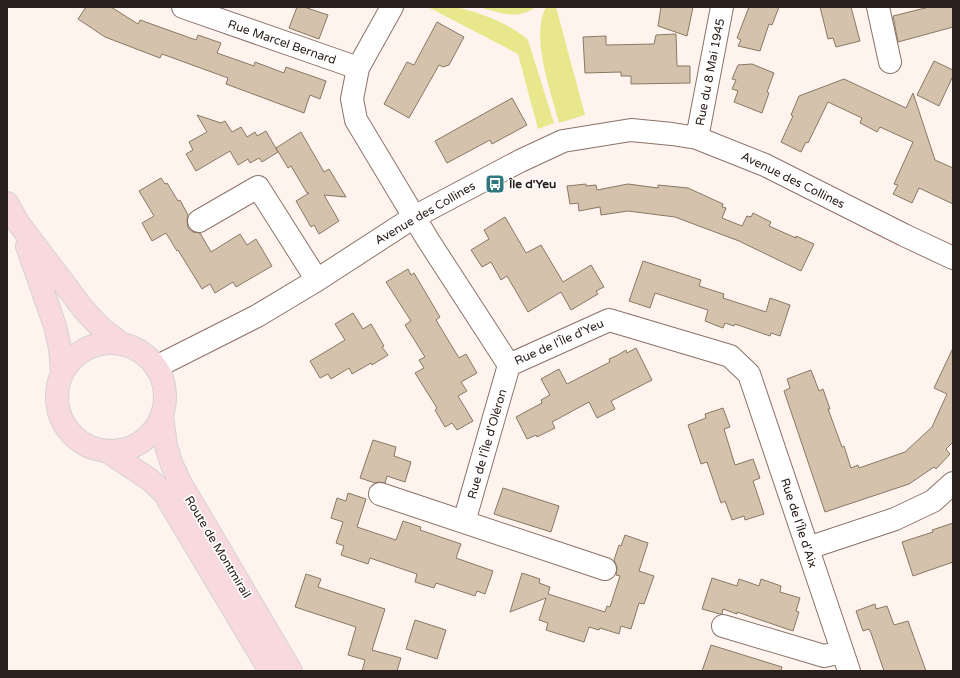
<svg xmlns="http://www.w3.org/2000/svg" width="960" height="678" font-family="'Varela Round',sans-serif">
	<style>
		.green { fill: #e9e78b }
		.building { fill: #d4c2ac; stroke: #887863 }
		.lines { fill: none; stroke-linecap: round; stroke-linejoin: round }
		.minor-casing { stroke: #8b7267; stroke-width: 24 }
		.major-casing { stroke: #d5d2d2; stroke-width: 24 }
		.minor { stroke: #fff; stroke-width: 22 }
		.major { stroke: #f8dade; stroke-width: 22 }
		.labels { text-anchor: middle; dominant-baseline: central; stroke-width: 3.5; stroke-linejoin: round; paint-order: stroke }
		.street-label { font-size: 12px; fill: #2b201c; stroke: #fff }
		.poi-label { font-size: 12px; font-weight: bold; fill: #2b201c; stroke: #fff; text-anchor: start }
	</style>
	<rect width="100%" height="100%" fill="#fff3ee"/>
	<path class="green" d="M 428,7 C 437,7 447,6 456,7 C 481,13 509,23 528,40 L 554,123 L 538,129 L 518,54 Z
		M 480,7 L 535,7 C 520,21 496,12 480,7 Z
		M 546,7 L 556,7 L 585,115 L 559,123 C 551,91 530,37 546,7 Z"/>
	<path class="building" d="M 86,7 L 111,7 L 138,24 L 140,20 L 196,40 L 198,35 L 221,43 L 217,53 L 254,66 L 255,62 L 284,73 L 286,67 L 326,81 L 320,99 L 310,95 L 304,113 L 226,84 L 228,78 L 162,54 L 160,58 L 105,37 L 78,19 Z
		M 297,7 L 304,7 L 328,15 L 319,39 L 289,28 Z
		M 661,7 L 693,7 L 687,36 L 658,26 Z
		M 749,7 L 779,7 L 772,25 L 769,24 L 760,51 L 738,46 L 741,40 L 737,38 Z
		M 820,7 L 851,7 L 860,41 L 836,47 L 833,38 L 828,39 Z
		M 929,7 L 953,7 L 953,27 L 898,42 L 893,16 Z
		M 437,22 L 464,37 L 449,65 L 443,67 L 439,65 L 409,118 L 384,104 L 407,62 L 414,65 Z
		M 676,34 L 677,66 L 690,66 L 690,83 L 631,84 L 631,76 L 621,76 L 621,72 L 585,73 L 583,37 L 606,36 L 606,45 L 654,44 L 656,35 Z
		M 934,61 L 953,70 L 953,76 L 939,106 L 917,95 Z
		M 752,64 L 774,73 L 767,92 L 769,93 L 762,113 L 734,102 L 738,91 L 732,89 L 736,80 L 732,79 L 738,65 Z
		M 844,79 L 906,108 L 913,93 L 935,160 L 953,168 L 953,204 L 919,188 L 912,203 L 893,194 L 898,185 L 894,184 L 913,142 L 880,127 L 877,132 L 868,127 L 860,123 L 862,118 L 828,102 L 808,143 L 806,142 L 801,152 L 781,142 L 793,116 L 791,115 L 799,96 Z
		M 512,98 L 527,125 L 492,144 L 490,140 L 447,163 L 435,141 Z
		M 197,115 L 221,123 L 225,121 L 232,132 L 241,127 L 247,137 L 255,132 L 257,136 L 266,131 L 278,152 L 262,162 L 259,158 L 250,163 L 248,159 L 238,165 L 230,151 L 196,171 L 186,154 L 193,150 L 189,142 L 207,132 Z
		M 301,132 L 324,172 L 329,169 L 346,197 L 324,195 L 339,221 L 319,234 L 314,225 L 311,227 L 296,201 L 309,193 L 307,193 L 291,166 L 288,168 L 276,148 Z
		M 161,178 L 165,184 L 167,183 L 178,201 L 180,200 L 188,215 L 187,221 L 188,228 L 193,232 L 200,233 L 211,252 L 240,234 L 247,245 L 256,239 L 272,266 L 236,287 L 233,282 L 215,293 L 210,284 L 202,289 L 178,250 L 177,251 L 166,233 L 152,241 L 142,223 L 154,216 L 139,191 Z
		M 586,184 L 586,186 L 596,185 L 597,190 L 628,184 L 658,188 L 658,185 L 688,188 L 723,204 L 722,207 L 726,208 L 722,218 L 742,226 L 747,216 L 751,217 L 753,213 L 771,222 L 769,226 L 796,238 L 796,236 L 814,244 L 801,271 L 739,241 L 675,217 L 628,211 L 601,215 L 600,207 L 579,211 L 578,203 L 570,204 L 567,186 Z
		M 505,217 L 526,253 L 541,245 L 563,282 L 591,265 L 604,287 L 596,291 L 598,294 L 571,310 L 561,292 L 528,312 L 507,276 L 501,280 L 491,262 L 482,267 L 471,250 L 489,239 L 484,230 Z
		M 643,261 L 701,280 L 699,286 L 724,294 L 723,298 L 766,312 L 770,298 L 790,305 L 780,336 L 771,333 L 770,336 L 735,324 L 734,326 L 725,323 L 723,328 L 715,325 L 705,321 L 708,310 L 655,293 L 650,308 L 629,301 Z
		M 408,269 L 411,275 L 414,273 L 440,317 L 436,320 L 459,358 L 466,354 L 477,373 L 461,382 L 467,391 L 458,396 L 473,421 L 457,430 L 452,423 L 445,427 L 435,410 L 437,408 L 415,373 L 424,368 L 419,360 L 425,357 L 405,325 L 411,321 L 386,282 Z
		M 353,313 L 363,329 L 371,324 L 384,346 L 382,347 L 388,355 L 372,365 L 371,363 L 352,374 L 349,368 L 331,379 L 328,374 L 320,378 L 310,361 L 345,340 L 335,324 Z
		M 636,348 L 652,380 L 611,401 L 615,409 L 597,418 L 589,402 L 552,422 L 555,428 L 537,437 L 536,435 L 527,439 L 516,417 L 542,403 L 541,400 L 550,395 L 541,379 L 559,369 L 567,384 L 610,362 L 609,359 L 618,355 L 626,350 L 627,353 Z
		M 953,348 L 953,442 L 946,449 L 950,454 L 936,469 L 934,467 L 909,484 L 825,512 L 784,391 L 790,388 L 787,379 L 811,370 L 819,391 L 823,389 L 830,409 L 828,409 L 842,447 L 844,446 L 851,468 L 858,465 L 859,468 L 905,452 L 932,427 L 947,394 L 934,388 Z
		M 723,408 L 730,427 L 724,429 L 735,465 L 753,459 L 760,478 L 753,481 L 764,514 L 745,520 L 744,516 L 732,520 L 725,501 L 721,503 L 707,462 L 701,464 L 688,425 L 706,418 L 705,414 Z
		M 373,440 L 396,447 L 394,456 L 411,462 L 405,482 L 387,476 L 385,483 L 378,482 L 375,483 L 360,478 Z
		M 503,488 L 559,506 L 551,532 L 494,514 Z
		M 348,493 L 366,499 L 357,527 L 396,540 L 403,521 L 421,527 L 420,530 L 461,544 L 456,558 L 493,571 L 485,594 L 477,591 L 475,596 L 436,583 L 434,588 L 415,582 L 417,574 L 370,558 L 368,564 L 341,555 L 344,546 L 336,543 L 343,522 L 331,518 L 337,498 L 346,501 Z
		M 953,523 L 953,562 L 913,576 L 902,542 L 933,532 L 932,530 Z
		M 625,535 L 648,543 L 639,571 L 654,576 L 644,604 L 639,603 L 631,629 L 621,626 L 619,634 L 600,628 L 599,630 L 589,627 L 584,642 L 546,630 L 548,623 L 539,620 L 546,598 L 510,612 L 522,573 L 540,579 L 539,583 L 550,587 L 548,594 L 605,612 L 607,606 L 610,607 L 620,576 L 616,575 L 617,567 L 614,560 L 619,545 L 621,546 Z
		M 306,574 L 321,579 L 318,587 L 385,609 L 372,650 L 401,658 L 397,671 L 362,671 L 365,660 L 348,655 L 356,627 L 295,607 Z
		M 712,578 L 737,586 L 739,579 L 759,586 L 761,579 L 781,586 L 780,592 L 800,598 L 796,611 L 799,612 L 793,631 L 737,612 L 737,614 L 723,609 L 722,614 L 720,614 L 702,609 Z
		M 875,604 L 876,609 L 887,606 L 894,625 L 908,621 L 926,671 L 884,671 L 871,633 L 869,629 L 863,631 L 856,611 Z
		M 415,620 L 446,630 L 437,659 L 406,649 Z
		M 711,645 L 782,667 L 781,671 L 702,671 Z"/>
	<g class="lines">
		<defs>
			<path id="minor" d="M 183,7 L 358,68
				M 392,7 L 358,68 L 352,99 L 356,120 L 428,240 L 509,365 L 609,320 L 730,356 L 749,374 L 849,671
				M 878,7 L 890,62
				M 697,138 L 722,7
				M 199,221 L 258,187 L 317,280
				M 156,367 L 257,316 L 317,280 L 414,217 L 520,161 L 563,141 L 631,130 L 672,134 L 697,138 L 765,165 L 904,235 L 953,258
				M 380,494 L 605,569
				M 464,522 L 509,365
				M 808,548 L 895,519 L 933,501 L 953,483
				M 723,626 L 824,656 L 842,652"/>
			<path id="major" d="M 7,203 L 19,224 L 84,310 L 101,328 L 122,344
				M 27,246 L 55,326 L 60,348 L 62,373
				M57 397a54 54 0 1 1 108 0a54 54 0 1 1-108 0Z
				M 162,415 L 166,446 L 172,465 L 181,484 L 291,671
				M 108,452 L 149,479 L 164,493 L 270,671"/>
		</defs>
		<use href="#minor" class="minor-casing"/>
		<use href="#major" class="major-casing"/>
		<use href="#minor" class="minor"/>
		<use href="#major" class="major"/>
	</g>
	<defs>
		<symbol id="bus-square" viewBox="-11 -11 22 22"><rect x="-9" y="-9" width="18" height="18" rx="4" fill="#2f787f" stroke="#fff"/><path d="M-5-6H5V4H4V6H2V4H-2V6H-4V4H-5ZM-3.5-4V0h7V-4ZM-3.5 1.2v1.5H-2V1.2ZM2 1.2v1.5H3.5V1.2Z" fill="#fff"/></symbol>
	</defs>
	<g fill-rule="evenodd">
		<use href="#bus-square" x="484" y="173" width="22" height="22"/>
	</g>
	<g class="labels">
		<g class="street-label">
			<text transform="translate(282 42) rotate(19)">Rue Marcel Bernard</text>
			<text transform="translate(710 72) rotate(-79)">Rue du 8 Mai 1945</text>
			<text transform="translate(793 180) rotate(26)">Avenue des Collines</text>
			<text transform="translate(425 213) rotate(-30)">Avenue des Collines</text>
			<text transform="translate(559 342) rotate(-24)">Rue de l'Île d'Yeu</text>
			<text transform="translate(487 444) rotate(-74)">Rue de l'Île d'Oléron</text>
			<text transform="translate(799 523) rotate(72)">Rue de l'Île d'Aix</text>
			<text transform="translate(218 547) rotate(59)">Route de Montmirail</text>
		</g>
		<g class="poi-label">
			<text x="509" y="184">Île d'Yeu</text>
		</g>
	</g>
	<rect width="960" height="678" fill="none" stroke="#2b201c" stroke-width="16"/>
</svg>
